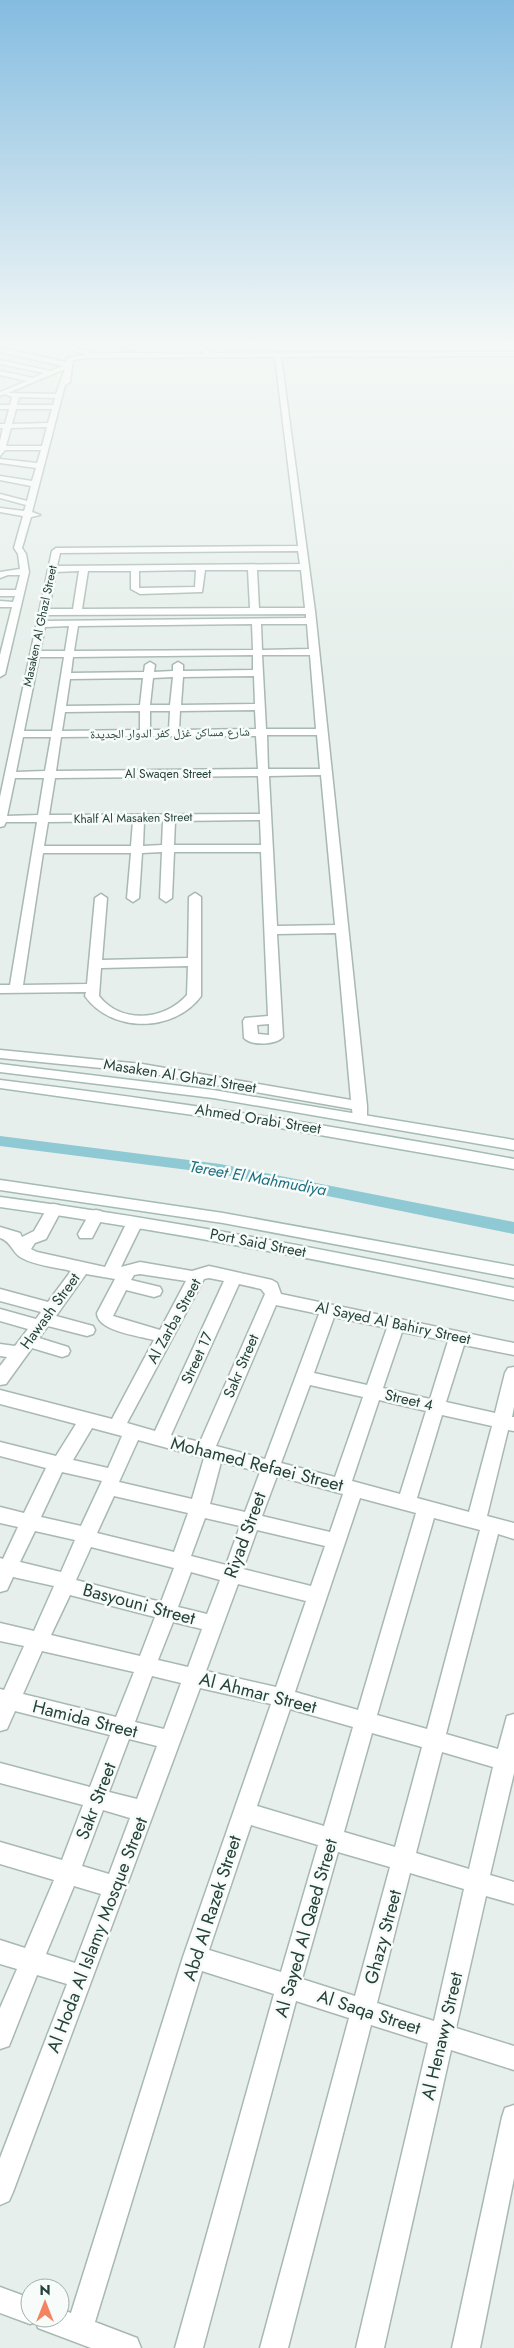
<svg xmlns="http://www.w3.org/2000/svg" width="514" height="2348" font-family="Jost,'Noto Naskh Arabic',sans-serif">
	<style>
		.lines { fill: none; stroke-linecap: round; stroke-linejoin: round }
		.canal { fill: #8ec9d4; fill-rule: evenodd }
		.street-casing { stroke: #a8b8b2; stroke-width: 3 }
		.secondary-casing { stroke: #a4bbb3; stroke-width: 3 }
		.street { fill: #fff; fill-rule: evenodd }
		.secondary { fill: #fff; fill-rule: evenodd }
		.labels { text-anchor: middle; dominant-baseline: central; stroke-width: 5; stroke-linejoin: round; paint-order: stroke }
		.far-street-label { font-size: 12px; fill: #24423a; stroke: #f7fbf9 }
		.street-label { font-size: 15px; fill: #24423a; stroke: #f7fbf9 }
		.water-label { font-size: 16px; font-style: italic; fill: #1c6f80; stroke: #f7fbf9 }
		.near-street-label { font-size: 18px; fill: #24423a; stroke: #f7fbf9 }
	</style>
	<rect width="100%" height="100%" fill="#e6efeb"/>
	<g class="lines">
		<path class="canal" d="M 0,1136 L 220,1164 L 514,1222 L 514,1234 L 220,1174 L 0,1146 Z"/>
		<defs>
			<path id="street" d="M 43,343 L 54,343 L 90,352 L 87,354 Z
				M 148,343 L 161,343 L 124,351 L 121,349 Z
				M 194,343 L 200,343 L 211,353 L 514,352 L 514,356 L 281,357 L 315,611 L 367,1106 L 367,1118 L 360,1123 L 353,1118 L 352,1109 L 142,1072 L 0,1058 L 0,1050 L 142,1064 L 351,1100 L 336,933 L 277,934 L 283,1037 C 276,1045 251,1046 244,1038 L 243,1021 L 245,1018 L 268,1016 L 261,852 L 174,852 L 172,898 L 166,902 L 160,898 L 162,852 L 142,853 L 139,898 L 133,902 L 127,898 L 131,853 L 43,853 L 23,985 L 87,984 L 95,898 L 101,894 L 107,898 L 102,960 L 188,958 L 189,897 L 195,893 L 201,897 L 201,996 C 174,1033 111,1033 85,996 L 86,992 L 0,993 L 0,985 L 10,985 L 37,822 L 6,822 L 4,826 L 0,827 L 0,797 L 52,551 L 56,548 L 298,546 L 275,357 L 87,358 L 73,360 L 70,382 L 65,385 L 32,512 L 40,515 L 31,517 L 22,548 L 26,554 L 29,572 L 5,674 L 0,677 L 0,655 L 12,607 L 0,607 L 0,601 L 13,602 L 15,596 L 0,596 L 0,590 L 16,590 L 20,575 L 8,575 L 0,578 L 0,572 L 20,569 L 18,554 L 14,548 L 23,516 L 0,512 L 0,508 L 24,511 L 26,505 L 0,498 L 0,494 L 27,501 L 31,486 L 0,480 L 0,476 L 32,481 L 36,468 L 0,463 L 0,459 L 37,463 L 41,450 L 5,450 L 0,456 L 0,441 L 3,428 L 0,428 L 0,424 L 5,424 L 9,409 L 0,409 L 0,405 L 10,405 L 12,397 L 5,394 L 0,396 L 0,392 L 27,381 L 0,375 L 0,371 L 33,378 L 44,373 L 0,364 L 0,360 L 50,371 L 63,366 L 0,352 L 0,348 L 66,362 L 68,358 L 92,353 L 204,354 ZM 65,369 L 56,394 L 8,393 ZM 19,397 L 55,398 L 53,405 L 17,405 ZM 16,409 L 52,409 L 48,423 L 12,424 ZM 47,427 L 42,446 L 6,446 L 11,428 ZM 298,551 L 300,564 L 57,566 L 60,553 ZM 196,570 L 195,587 L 139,588 L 139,571 ZM 205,570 L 248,570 L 250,608 L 82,609 L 88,571 L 131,571 L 131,589 L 140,594 L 202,592 ZM 257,570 L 301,570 L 305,608 L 259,608 ZM 79,571 L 73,609 L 49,609 L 56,572 ZM 306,614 L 306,618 L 46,621 L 47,615 ZM 252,624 L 253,650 L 74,651 L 78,626 ZM 261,624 L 307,624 L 309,649 L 262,650 ZM 69,626 L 65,651 L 40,651 L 45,627 ZM 253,655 L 253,670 L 183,671 L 183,665 L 178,662 L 173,665 L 173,671 L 154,672 L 155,665 L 150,662 L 145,665 L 144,672 L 71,673 L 73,657 ZM 262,655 L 310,655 L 316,729 L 266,729 ZM 39,657 L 64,657 L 52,731 L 24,731 ZM 254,676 L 255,704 L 181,705 L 183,677 ZM 173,677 L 170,705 L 150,705 L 153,678 ZM 143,678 L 140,705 L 66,706 L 70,679 ZM 255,710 L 256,729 L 179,730 L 180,711 ZM 140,711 L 140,730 L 62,731 L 65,712 ZM 150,711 L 170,711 L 169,730 L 150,730 ZM 267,735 L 317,735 L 320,769 L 268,769 ZM 174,736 L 256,736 L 258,769 L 56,771 L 61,737 ZM 23,737 L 51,737 L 45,771 L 16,772 ZM 321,775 L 335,925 L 277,926 L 269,776 ZM 258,776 L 260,814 L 49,815 L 55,778 ZM 15,778 L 44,778 L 38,815 L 7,816 ZM 260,820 L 261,845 L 174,845 L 175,821 ZM 133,821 L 131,846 L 44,846 L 48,822 ZM 144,821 L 163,821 L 162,845 L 143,846 ZM 188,966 L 187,995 C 164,1021 121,1024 99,996 L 101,968 ZM 269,1024 L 269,1035 L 258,1034 L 257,1025 Z
				M 54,1204 L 59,1205 L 62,1209 L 46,1239 L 35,1243 L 31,1249 L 37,1252 L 105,1267 L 127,1222 L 130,1218 L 140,1218 L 143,1222 L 121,1267 L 140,1262 L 192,1271 L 209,1266 L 272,1280 L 277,1283 L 281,1294 L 514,1343 L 514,1355 L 464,1345 L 446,1402 L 495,1413 L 505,1373 L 508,1368 L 514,1367 L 514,1407 L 512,1417 L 514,1417 L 514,1431 L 508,1430 L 487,1516 L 514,1523 L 514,1539 L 498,1534 L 446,1734 L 498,1749 L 507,1716 L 514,1714 L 514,1773 L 490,1875 L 514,1882 L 514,1904 L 486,1896 L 456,2028 L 514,2046 L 514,2070 L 451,2050 L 384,2348 L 356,2348 L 428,2043 L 371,2025 L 288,2348 L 260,2348 L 349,2018 L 296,2001 L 203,2348 L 175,2348 L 274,1994 L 202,1971 L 95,2322 L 137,2338 L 141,2348 L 91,2348 L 38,2328 L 36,2322 L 30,2324 L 0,2313 L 0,2287 L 30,2298 L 30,2318 L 60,2318 L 60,2309 L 71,2313 L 183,1957 L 271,1704 L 200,1688 L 13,2192 L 9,2201 L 0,2205 L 0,2158 L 67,1984 L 37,1975 L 9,2046 L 0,2049 L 0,2008 L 17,1969 L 0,1964 L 0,1940 L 25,1948 L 54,1880 L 0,1864 L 0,1842 L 62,1860 L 83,1805 L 0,1783 L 0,1763 L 90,1787 L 110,1735 L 15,1711 L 7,1729 L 0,1731 L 0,1689 L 4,1690 L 24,1646 L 0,1641 L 0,1623 L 34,1631 L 54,1586 L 13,1577 L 7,1590 L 0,1592 L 0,1558 L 3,1559 L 18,1527 L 0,1523 L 0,1507 L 24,1513 L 46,1468 L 0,1456 L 0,1442 L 56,1456 L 76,1424 L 0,1404 L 0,1390 L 112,1419 L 154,1340 C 139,1336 97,1331 97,1313 L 115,1279 L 86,1274 L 56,1316 L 93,1326 L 95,1330 L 93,1334 L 87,1336 L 48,1326 L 39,1338 L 68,1347 L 70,1351 L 68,1355 L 62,1357 L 32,1348 L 6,1384 L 0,1385 L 0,1366 L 7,1357 L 0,1356 L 0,1344 L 15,1346 L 28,1329 L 0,1321 L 0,1309 L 36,1319 L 41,1312 L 0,1301 L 0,1289 L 48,1302 L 71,1271 C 56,1267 36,1266 22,1258 C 12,1253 12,1242 0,1238 L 0,1227 L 20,1233 L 22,1237 L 34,1231 L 49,1205 ZM 140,1274 L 186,1281 L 160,1330 L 113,1316 L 126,1290 L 154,1297 L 160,1295 L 162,1291 L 160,1287 L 131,1280 L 134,1275 ZM 209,1278 L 224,1281 L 155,1431 L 127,1423 L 204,1279 ZM 239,1284 L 261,1289 L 265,1294 L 200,1442 L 171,1435 ZM 276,1305 L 319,1314 L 265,1459 L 216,1446 ZM 334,1317 L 387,1328 L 367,1385 L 314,1373 ZM 402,1332 L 448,1341 L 430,1399 L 383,1388 ZM 310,1385 L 363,1397 L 335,1477 L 281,1463 ZM 379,1400 L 426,1411 L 400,1494 L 352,1481 ZM 442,1415 L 492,1426 L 469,1512 L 417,1498 ZM 92,1428 L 122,1436 L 108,1468 L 73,1460 ZM 138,1440 L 204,1458 L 192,1499 L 119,1482 ZM 221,1462 L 260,1472 L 245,1512 L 210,1504 ZM 62,1472 L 102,1481 L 81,1526 L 41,1517 ZM 277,1476 L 343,1494 L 330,1532 L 262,1516 ZM 114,1496 L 188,1513 L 174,1552 L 97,1533 ZM 360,1498 L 416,1513 L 358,1710 L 295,1692 ZM 205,1518 L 240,1526 L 226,1565 L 191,1556 ZM 434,1518 L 480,1530 L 427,1729 L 377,1715 ZM 257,1530 L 325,1546 L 311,1586 L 243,1569 ZM 35,1531 L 75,1540 L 61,1572 L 20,1562 ZM 91,1547 L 174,1568 L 161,1602 L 76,1580 ZM 191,1572 L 220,1580 L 207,1614 L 178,1607 ZM 238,1584 L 306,1601 L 276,1687 L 206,1671 ZM 70,1595 L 155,1617 L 140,1656 L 51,1635 ZM 173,1622 L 202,1629 L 188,1667 L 158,1660 ZM 42,1651 L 134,1672 L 116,1717 L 23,1694 ZM 152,1676 L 181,1683 L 164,1729 L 135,1722 ZM 290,1709 L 353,1727 L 324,1826 L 257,1806 ZM 372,1733 L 422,1747 L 395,1847 L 344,1832 ZM 129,1739 L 157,1746 L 137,1799 L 109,1792 ZM 442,1752 L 493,1767 L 469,1869 L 416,1853 ZM 103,1810 L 130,1818 L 109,1874 L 82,1866 ZM 251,1825 L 318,1845 L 281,1972 L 209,1950 ZM 338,1852 L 390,1867 L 355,1996 L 302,1979 ZM 410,1873 L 464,1889 L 434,2021 L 377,2003 ZM 74,1886 L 101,1894 L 75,1963 L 46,1954 Z
				M 96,1210 L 101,1211 L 104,1215 L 92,1238 L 80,1238 L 78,1234 L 91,1211 Z
				M 514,2105 L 514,2178 L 480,2348 L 452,2348 L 502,2117 L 505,2108 Z"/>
			<path id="secondary" d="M 0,1064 L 213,1090 L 514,1140 L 514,1150 L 213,1098 L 0,1072 Z
				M 0,1080 C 172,1101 343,1127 514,1159 L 514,1169 L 257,1124 L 0,1088 Z
				M 0,1180 L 223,1213 L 514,1266 L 514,1278 L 223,1223 L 0,1190 Z
				M 0,1197 C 173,1220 343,1253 514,1288 L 514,1300 C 343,1264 173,1231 0,1207 Z"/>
		</defs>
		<use href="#street" class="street-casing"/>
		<use href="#secondary" class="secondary-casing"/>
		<use href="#street" class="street"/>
		<use href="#secondary" class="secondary"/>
	</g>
	<linearGradient id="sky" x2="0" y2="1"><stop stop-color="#84bce0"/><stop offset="0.51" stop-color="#f4f8f6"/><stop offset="1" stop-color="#f4f8f6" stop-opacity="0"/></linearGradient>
	<rect width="514" height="672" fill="url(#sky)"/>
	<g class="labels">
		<g class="far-street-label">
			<text transform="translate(40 626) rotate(-78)">Masaken Al Ghazl Street</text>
			<text transform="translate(170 733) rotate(-1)">شارع مساكن غزل كفر الدوار الجديدة</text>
			<text x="168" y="774">Al Swaqen Street</text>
			<text transform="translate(133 818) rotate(-1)">Khalf Al Masaken Street</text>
		</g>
		<g class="street-label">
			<text transform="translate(180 1076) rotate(9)">Masaken Al Ghazl Street</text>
			<text transform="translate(258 1119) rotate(9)">Ahmed Orabi Street</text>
			<text transform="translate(258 1243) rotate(11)">Port Said Street</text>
			<text transform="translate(50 1311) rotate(-54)">Hawash Street</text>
			<text transform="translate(174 1321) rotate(-61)">Al Zarba Street</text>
			<text transform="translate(393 1323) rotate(12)">Al Sayed Al Bahiry Street</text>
			<text transform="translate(197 1358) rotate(-65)">Street 17</text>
			<text transform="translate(241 1366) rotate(-67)">Sakr Street</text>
			<text transform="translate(409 1400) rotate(13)">Street 4</text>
		</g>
		<g class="water-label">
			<text transform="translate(258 1178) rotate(10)">Tereet El Mahmudiya</text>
		</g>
		<g class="near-street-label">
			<text transform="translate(257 1464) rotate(14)">Mohamed Refaei Street</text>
			<text transform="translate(245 1535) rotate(-70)">Riyad Street</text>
			<text transform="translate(139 1604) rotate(15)">Basyouni Street</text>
			<text transform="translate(258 1693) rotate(14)">Al Ahmar Street</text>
			<text transform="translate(85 1719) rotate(14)">Hamida Street</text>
			<text transform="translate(96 1801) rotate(-69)">Sakr Street</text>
			<text transform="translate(212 1908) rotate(-72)">Abd Al Razek Street</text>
			<text transform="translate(306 1928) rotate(-74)">Al Sayed Al Qaed Street</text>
			<text transform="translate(97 1935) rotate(-69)">Al Hoda Al Islamy Mosque Street</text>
			<text transform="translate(383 1937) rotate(-75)">Ghazy Street</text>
			<text transform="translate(369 2012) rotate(18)">Al Saqa Street</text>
			<text transform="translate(442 2036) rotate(-77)">Al Henawy Street</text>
		</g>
	</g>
	<g transform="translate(45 2303)"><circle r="24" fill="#f7fbf9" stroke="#a3b1ad"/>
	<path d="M0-4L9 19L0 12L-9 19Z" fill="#f4845f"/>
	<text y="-8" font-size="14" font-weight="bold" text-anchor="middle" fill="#24423a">N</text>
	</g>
</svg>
